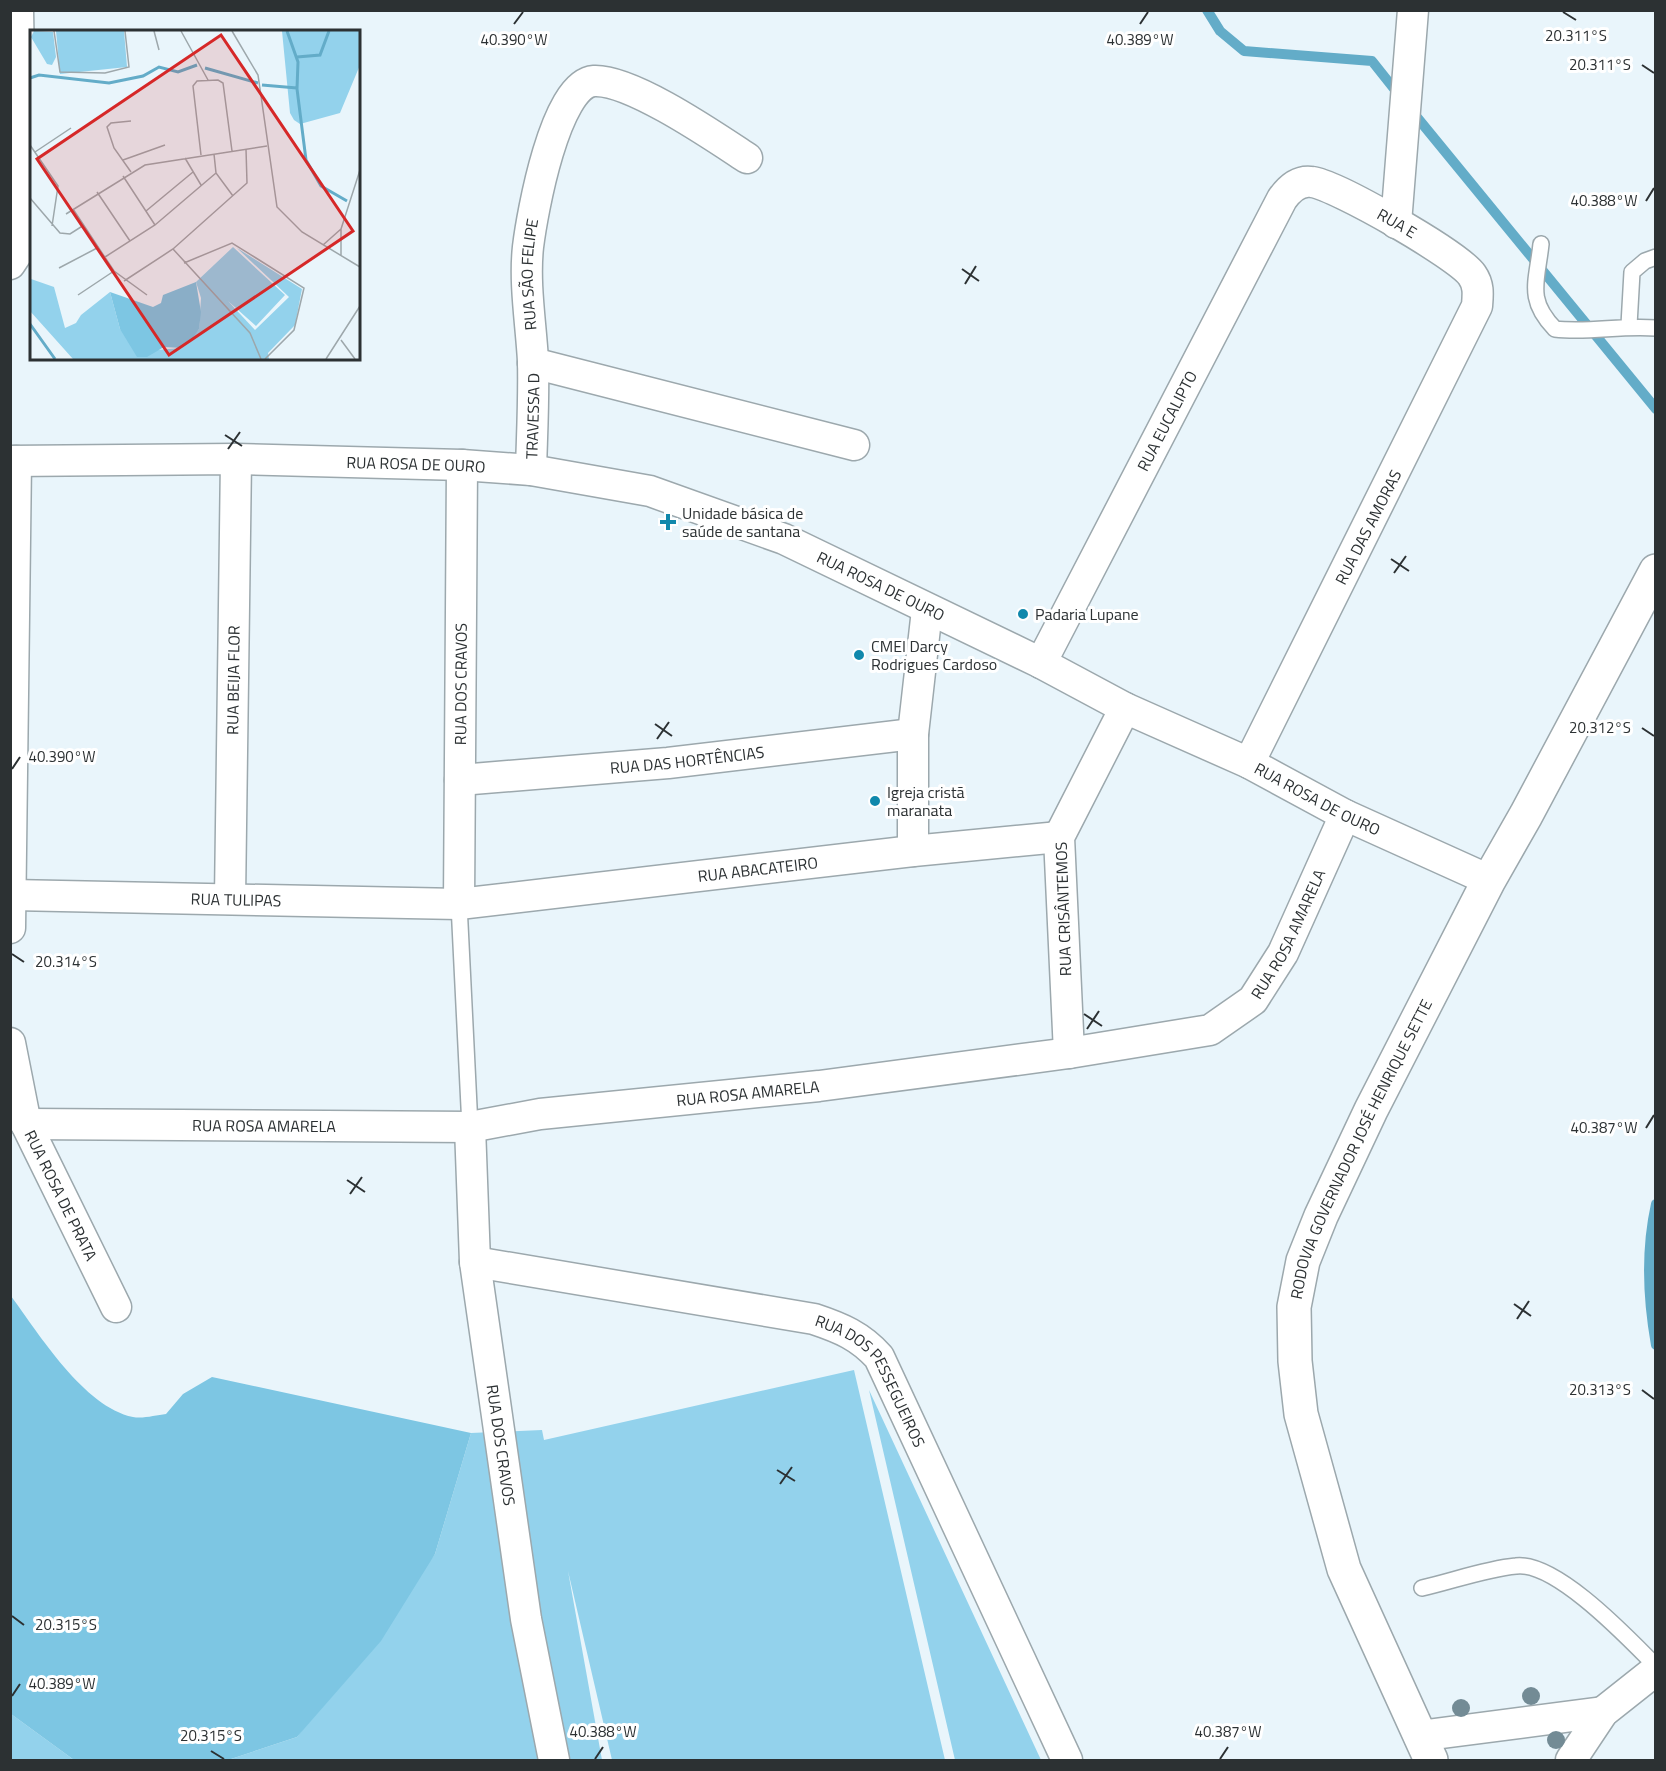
<svg xmlns="http://www.w3.org/2000/svg" width="1666" height="1771" font-family="'Titillium Web',sans-serif">
	<style>
		.green { fill: #93d2ec }
		.forest { fill: #7dc6e3 }
		.lines { fill: none; stroke-linecap: round; stroke-linejoin: round }
		.stream { stroke: #63acc8; stroke-width: 10 }
		.lane-casing { stroke: #9ca8ad; stroke-width: 18 }
		.street-casing { stroke: #9ca8ad; stroke-width: 33 }
		.secondary-casing { stroke: #9ca8ad; stroke-width: 36 }
		.lane { stroke: #fff; stroke-width: 15 }
		.street { stroke: #fff; stroke-width: 30 }
		.secondary { stroke: #fff; stroke-width: 33 }
		.tree { fill: #738b95 }
		.ticks { fill: none; stroke: #2c3133; stroke-width: 2 }
		.poi-dot { fill: #1088ac; stroke: #fff; stroke-width: 2 }
		.labels { text-anchor: middle; dominant-baseline: central; stroke-width: 6; stroke-linejoin: round; paint-order: stroke }
		.street-label { font-size: 16px; fill: #2c3133; stroke: #fff }
		.poi-label { font-size: 16px; fill: #2c3133; stroke: #fff; text-anchor: start }
		.inset-river { fill: none; stroke: #63acc8; stroke-width: 3 }
		.inset-road { fill: none; stroke: #9da7ab; stroke-width: 1.5 }
		.view { fill: #d62828; fill-opacity: 0.15; stroke: #d62828; stroke-width: 3 }
		.inset-edge { fill: none; stroke: #2c3133; stroke-width: 3 }
		.ticks-label { font-size: 15px; text-anchor: middle; fill: #2c3133; stroke: #fff; stroke-width: 6; stroke-linejoin: round; paint-order: stroke }
	</style>
	<rect width="100%" height="100%" fill="#e9f5fb"/>
	<path class="green" d="M 854,1370 L 945,1760 L 612,1760 L 568,1571 L 602,1760 L 228,1760 L 297,1737 L 435,1554 L 471,1433 L 542,1430 L 544,1440 Z
		M 869,1390 L 1041,1760 L 955,1760 Z
		M 11,1714 L 74,1760 L 11,1760 Z"/>
	<path class="forest" d="M 11,1296 C 39,1334 84,1407 133,1417 C 143,1419 156,1415 166,1414 L 183,1394 L 212,1377 L 471,1433 L 435,1554 L 381,1641 L 297,1737 L 228,1760 L 74,1760 L 11,1714 Z"/>
	<g class="lines">
		<path class="stream" d="M 1207,10 L 1220,31 L 1244,51 L 1372,61 L 1399,95
			M 1411,110 L 1656,409
			M 1656,1204 C 1646,1249 1648,1300 1656,1345"/>
		<defs>
			<path id="lane" d="M 1541,244 C 1537,282 1526,299 1555,329 C 1589,333 1621,325 1656,328
				M 1629,325 L 1632,272 L 1645,261 L 1656,257
				M 459,904 L 470,1127
				M 1422,1588 C 1453,1581 1485,1569 1516,1566 C 1556,1561 1629,1639 1656,1666"/>
			<g id="street">
				<path d="M 1396,223 L 1413,10"/>
				<path d="M 10,264 L 16,255 L 22,228 L 18,10"/>
				<path d="M 533,363 L 854,445"/>
				<path id="s1" d="M 10,461 L 236,459 L 462,465 L 531,470 L 650,491 L 784,539 L 1041,663 L 1125,708 L 1249,763 L 1345,815 L 1489,880"/>
				<path id="s2" d="M 531,470 C 532,434 534,397 533,361 C 531,324 524,284 528,247 C 532,214 555,84 594,81 C 631,79 715,137 747,158"/>
				<path id="s3" d="M 1041,663 L 1282,199 C 1289,189 1299,180 1312,182 C 1336,185 1458,255 1472,275 C 1479,285 1478,294 1477,306 L 1249,763"/>
				<path id="s4" d="M 460,780 L 668,763 L 913,734"/>
				<path d="M 913,851 L 913,734 L 927,610"/>
				<path id="s5" d="M 12,895 L 459,904 L 913,851 L 1059,837"/>
				<path id="s6" d="M 230,899 L 236,459"/>
				<path id="s7" d="M 459,904 L 462,465"/>
				<path d="M 10,928 L 16,461"/>
				<path id="s8" d="M 10,1043 L 26,1124 L 116,1307"/>
				<path d="M 1069,1053 L 1059,837 L 1125,708"/>
				<path id="s9" d="M 26,1124 L 470,1127 L 540,1114 L 819,1086 L 1069,1053 L 1210,1030 L 1253,1000 L 1283,953 L 1345,815"/>
				<path id="s10" d="M 470,1127 L 475,1262 L 526,1619 L 554,1760"/>
				<path id="s11" d="M 475,1262 L 814,1319 C 841,1328 860,1336 879,1357 L 1067,1760"/>
				<path d="M 1419,1736 L 1603,1712"/>
				<path d="M 1571,1760 L 1603,1712 L 1656,1670"/>
			</g>
			<g id="secondary">
				<path id="s12" d="M 1431,1760 L 1344,1569 L 1301,1414 L 1295,1361 L 1294,1307 L 1303,1261 L 1321,1216 L 1371,1110 L 1489,880 L 1526,815 L 1656,571"/>
			</g>
		</defs>
		<use href="#lane" class="lane-casing"/>
		<use href="#street" class="street-casing"/>
		<use href="#secondary" class="secondary-casing"/>
		<use href="#lane" class="lane"/>
		<use href="#street" class="street"/>
		<use href="#secondary" class="secondary"/>
	</g>
	<g class="tree">
		<circle cx="1531" cy="1696" r="9"/>
		<circle cx="1461" cy="1708" r="9"/>
		<circle cx="1556" cy="1740" r="9"/>
	</g>
	<path class="ticks" d="M 1563,12 L 1576,20M 514,24 L 523,12M 1140,24 L 1148,12M 1642,65 L 1654,73M 1646,201 L 1654,188M 962,269 L 979,281M 965,284 L 976,266M 225,435 L 242,446M 228,449 L 240,432M 1391,559 L 1409,571M 1394,573 L 1406,556M 655,724 L 672,736M 1642,728 L 1654,736M 657,739 L 669,722M 12,769 L 20,757M 12,954 L 24,962M 1084,1014 L 1102,1026M 1087,1029 L 1099,1011M 1646,1128 L 1654,1115M 347,1180 L 365,1192M 350,1194 L 362,1177M 1514,1304 L 1531,1316M 1517,1319 L 1529,1301M 1642,1390 L 1654,1399M 777,1470 L 795,1481M 780,1484 L 792,1467M 12,1616 L 24,1625M 12,1696 L 20,1684M 211,1751 L 224,1759M 595,1759 L 603,1747M 1220,1759 L 1228,1747"/>
	<g class="poi-dot">
		<path d="M665 513h6v6h6v6h-6v6h-6v-6h-6v-6h6z"/>
		<circle cx="1023" cy="614" r="6"/>
		<circle cx="859" cy="655" r="6"/>
		<circle cx="875" cy="801" r="6"/>
	</g>
	<g class="labels">
		<g class="street-label">
			<text stroke="none"><textPath href="#s3" startOffset="654">RUA E</textPath></text>
			<text stroke="none"><textPath href="#s2" startOffset="196">RUA SÃO FELIPE</textPath></text>
			<text stroke="none"><textPath href="#s2" startOffset="54">TRAVESSA D</textPath></text>
			<text stroke="none"><textPath href="#s3" startOffset="273">RUA EUCALIPTO</textPath></text>
			<text stroke="none"><textPath href="#s1" startOffset="406">RUA ROSA DE OURO</textPath></text>
			<text transform="translate(1368 527) rotate(-63)">RUA DAS AMORAS</text>
			<text stroke="none"><textPath href="#s1" startOffset="892">RUA ROSA DE OURO</textPath></text>
			<text stroke="none"><textPath href="#s6" startOffset="219">RUA BEIJA FLOR</textPath></text>
			<text stroke="none"><textPath href="#s7" startOffset="220">RUA DOS CRAVOS</textPath></text>
			<text stroke="none"><textPath href="#s4" startOffset="228">RUA DAS HORTÊNCIAS</textPath></text>
			<text stroke="none"><textPath href="#s1" startOffset="1378">RUA ROSA DE OURO</textPath></text>
			<text stroke="none"><textPath href="#s5" startOffset="748">RUA ABACATEIRO</textPath></text>
			<text stroke="none"><textPath href="#s5" startOffset="224">RUA TULIPAS</textPath></text>
			<text transform="translate(1063 909) rotate(-92)">RUA CRISÂNTEMOS</text>
			<text stroke="none"><textPath href="#s9" startOffset="1318">RUA ROSA AMARELA</textPath></text>
			<text stroke="none"><textPath href="#s9" startOffset="724">RUA ROSA AMARELA</textPath></text>
			<text stroke="none"><textPath href="#s9" startOffset="238">RUA ROSA AMARELA</textPath></text>
			<text stroke="none"><textPath href="#s12" startOffset="650">RODOVIA GOVERNADOR JOSÉ HENRIQUE SETTE</textPath></text>
			<text stroke="none"><textPath href="#s8" startOffset="162">RUA ROSA DE PRATA</textPath></text>
			<text stroke="none"><textPath href="#s11" startOffset="432">RUA DOS PESSEGUEIROS</textPath></text>
			<text stroke="none"><textPath href="#s10" startOffset="320">RUA DOS CRAVOS</textPath></text>
		</g>
		<g class="poi-label">
			<text x="682" y="513">Unidade básica de<tspan x="682" dy="18">saúde de santana</tspan></text>
			<text x="1035" y="614">Padaria Lupane</text>
			<text x="871" y="646">CMEI Darcy<tspan x="871" dy="18">Rodrigues Cardoso</tspan></text>
			<text x="887" y="792">Igreja cristã<tspan x="887" dy="18">maranata</tspan></text>
		</g>
	</g>
	<g transform="translate(30 30)">
		<rect width="330" height="330" fill="#e9f5fb"/>
		<path d="M 4,1 L 23,2 L 26,27 L 22,35 L 17,34 L 1,7 ZM 26,1 L 94,1 L 97,37 L 30,44 ZM 252,1 L 330,1 L 330,35 L 310,83 L 270,94 L 264,90 L 260,83 ZM 203,217 L 255,265 L 226,296 L 198,271 L 225,300 L 259,267 L 207,218 L 272,259 L 265,295 L 238,323 L 239,329 L 43,329 L 0,281 L 1,249 L 24,257 L 35,298 L 46,293 L 51,285 L 80,262 L 90,299 L 126,320 L 151,318 L 169,299 L 171,268 L 166,252 Z" fill="#93d2ec"/>
		<path d="M 166,252 L 171,282 L 169,299 L 162,309 L 151,318 L 134,317 L 117,327 L 107,327 L 90,299 L 80,262 L 123,277 L 131,273 L 133,265 Z" fill="#7dc6e3"/>
		<path class="inset-river" d="M 257,1 L 268,32 L 267,59 L 276,130 L 291,156 L 317,171M 267,27 L 290,25 L 299,1M 175,38 L 228,53M 0,48 L 9,45 L 79,53 L 113,46 L 129,37 L 148,42 L 167,35M 232,55 L 267,58M 0,294 L 25,329"/>
		<path class="inset-road" d="M 24,1 L 30,42 L 75,43 L 99,37 L 95,1M 124,1 L 129,20M 151,1 L 178,50M 202,1 L 228,45 L 247,177 L 272,202 L 330,237M 0,115 L 28,156 L 22,196M 5,122 L 41,98M 184,124 L 186,143 L 203,166M 171,125 L 163,56 L 167,51 L 188,50 L 193,53 L 202,121M 155,128 L 171,155M 93,130 L 135,115M 101,142 L 84,118 L 77,97 L 81,93 L 101,91M 93,146 L 125,195M 67,162 L 100,211M 0,168 L 30,203 L 40,204 L 54,195M 43,179 L 84,241 L 117,265M 116,181 L 163,142M 36,184 L 115,135 L 237,116M 293,215 L 311,199M 143,219 L 220,303 L 231,329M 311,226 L 311,199 L 330,140M 75,227 L 125,195 L 186,143M 154,233 L 202,213 L 274,258 L 264,300 L 235,329M 29,238 L 69,217M 94,251 L 143,219 L 217,153 L 216,119M 48,265 L 84,241M 311,310 L 325,329M 296,329 L 330,276"/>
		<path class="view" d="M 191,5 L 323,201 L 139,325 L 7,129 Z"/>
		<rect width="330" height="330" class="inset-edge"/>
	</g>
	<g class="ticks-label">
		<text x="1576" y="41">20.311°S</text>
		<text x="514" y="45">40.390°W</text>
		<text x="1140" y="45">40.389°W</text>
		<text x="1600" y="70">20.311°S</text>
		<text x="1604" y="206">40.388°W</text>
		<text x="1600" y="733">20.312°S</text>
		<text x="62" y="762">40.390°W</text>
		<text x="66" y="967">20.314°S</text>
		<text x="1604" y="1133">40.387°W</text>
		<text x="1600" y="1395">20.313°S</text>
		<text x="66" y="1630">20.315°S</text>
		<text x="62" y="1689">40.389°W</text>
		<text x="603" y="1737">40.388°W</text>
		<text x="1228" y="1737">40.387°W</text>
		<text x="211" y="1741">20.315°S</text>
	</g>
	<rect width="1666" height="1771" fill="none" stroke="#2c3133" stroke-width="24"/>
</svg>
